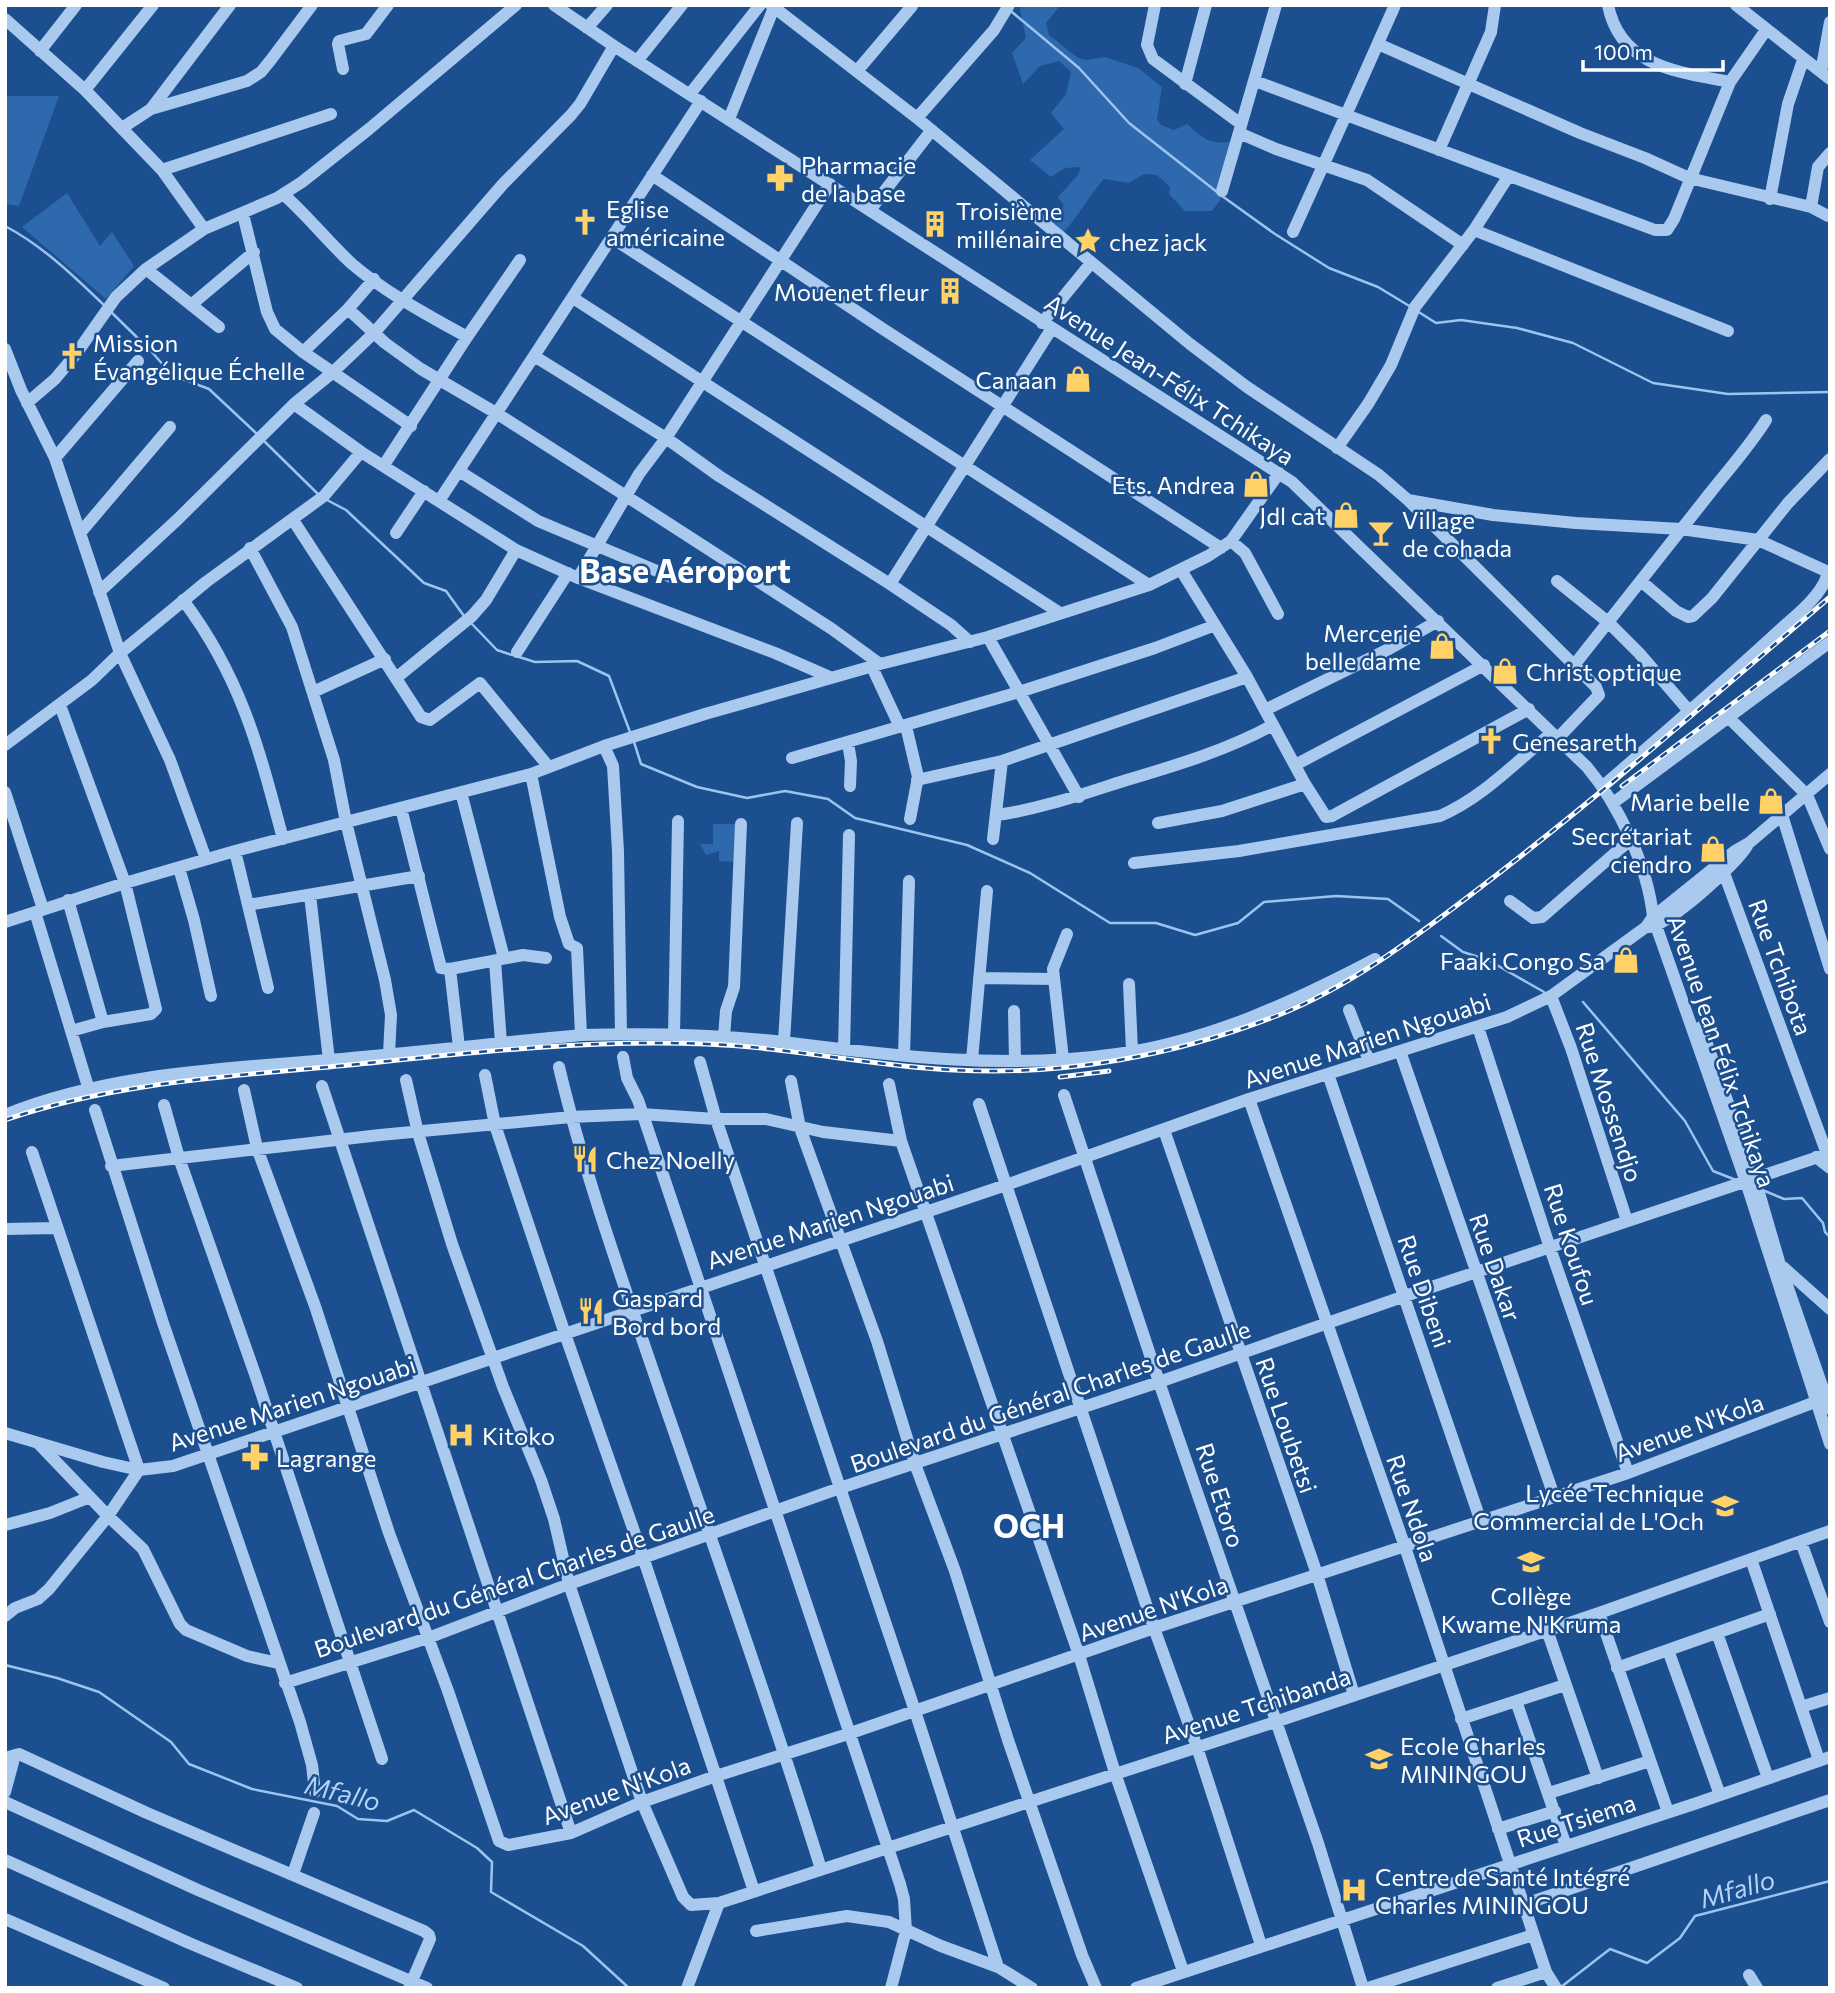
<svg xmlns="http://www.w3.org/2000/svg" width="1835" height="1993" font-family="Commissioner,sans-serif">
	<style>
		.green { fill: #2e69ad }
		.lines { fill: none; stroke-linecap: round; stroke-linejoin: round }
		.stream { stroke: #9cc4f0; stroke-width: 2.5 }
		.minor { stroke: #a9c9ee; stroke-width: 12 }
		.rail-casing { stroke: #fff; stroke-width: 5 }
		.rail { stroke: #1b4f8f; stroke-width: 2.5; stroke-dasharray: 8; stroke-linecap: butt }
		.labels { text-anchor: middle; dominant-baseline: central; stroke-width: 5; stroke-linejoin: round; paint-order: stroke }
		.poi-label { font-size: 24px; fill: #fff; stroke: #1b4f8f; text-anchor: start }
		.street-label { font-size: 24px; fill: #fff; stroke: #1b4f8f }
		.water-label { font-size: 26px; font-style: italic; fill: #b5d3f5; stroke: #1b4f8f }
		.district-label { font-size: 32px; font-weight: bold; fill: #fff; stroke: #1b4f8f }
	</style>
	<rect width="100%" height="100%" fill="#1b4f8f"/>
	<path class="green" d="M 1019,5 L 1059,7 L 1046,23 L 1049,35 L 1078,58 L 1086,60 L 1105,57 L 1138,68 L 1162,87 L 1157,119 L 1161,125 L 1174,130 L 1187,124 C 1206,142 1212,145 1238,141 L 1226,192 L 1212,211 L 1185,211 L 1169,194 L 1170,187 L 1157,175 L 1144,174 L 1129,183 L 1104,179 C 1088,197 1077,219 1060,236 L 1046,224 L 1064,206 L 1058,197 L 1078,175 L 1081,167 L 1065,168 L 1051,177 L 1030,160 L 1064,129 L 1051,113 L 1066,94 L 1071,72 L 1059,61 L 1040,66 L 1023,84 L 1012,53 L 1026,38 Z
		M 5,96 L 59,96 L 19,206 L 5,204 Z
		M 67,193 L 100,246 L 112,232 L 134,266 L 106,299 L 22,227 Z
		M 713,824 L 736,824 L 735,862 L 719,861 L 719,851 L 706,855 L 700,844 L 713,844 Z"/>
	<g class="lines">
		<path class="stream" d="M 1012,12 L 1079,68 L 1129,123 L 1217,192
			M 1222,196 L 1275,234 L 1329,268 L 1378,287 L 1411,307
			M 5,226 C 43,246 75,277 106,307
			M 110,311 L 151,351 L 172,375 L 209,389 L 256,433
			M 1417,311 L 1436,323 L 1461,320 L 1517,328 L 1573,343 L 1653,383 L 1728,394 L 1830,392
			M 264,441 L 319,495
			M 327,500 L 346,510 L 424,583 L 446,591 L 464,616
			M 471,623 L 497,650 L 512,655
			M 519,657 L 535,662 L 577,661 L 609,676 L 630,732
			M 634,742 L 641,764 L 697,787 L 747,798 L 785,791 L 828,799 L 855,818 L 967,845 L 1030,873 L 1110,923 L 1156,923 L 1195,935 L 1238,923 L 1264,902 L 1336,896 L 1388,899 L 1419,921
			M 1441,936 L 1463,952 L 1488,960 L 1544,992
			M 1583,1002 L 1685,1121 L 1713,1171 L 1736,1180
			M 1765,1191 L 1784,1199 L 1802,1198 L 1823,1223 L 1825,1232 L 1830,1237
			M 5,1665 L 57,1678 L 99,1692 L 171,1742 L 189,1764 L 252,1789 L 337,1806 L 358,1819 L 387,1821 L 414,1810 L 477,1848 L 492,1862 L 491,1892 L 583,1946 L 629,1988
			M 1561,1987 L 1610,1949 L 1647,1963 L 1680,1938 L 1695,1916 L 1830,1881"/>
		<path class="minor" d="M 554,5 L 614,46 L 1292,482 L 1587,767 C 1619,805 1648,867 1653,917 L 1746,1182 L 1830,1444
			M 771,5 L 917,118 L 1190,344 L 1247,387 L 1379,475 L 1408,500 L 1596,687 L 1599,695 L 1558,738
			M 1155,5 L 1147,45 L 1153,59 L 1241,124
			M 1608,5 C 1620,67 1679,72 1730,82
			M 1736,5 L 1830,79
			M 5,19 L 85,90 L 162,170 L 204,229
			M 587,28 L 607,5
			M 1378,44 L 1580,133 L 1645,158 L 1689,178 L 1811,207 L 1828,216
			M 40,51 L 76,5
			M 637,61 L 682,5
			M 343,69 L 338,44 L 339,41 L 366,34 L 388,5
			M 857,71 L 912,6
			M 1821,72 L 1830,22
			M 1255,81 L 1346,115 L 1395,5
			M 1185,84 L 1206,5
			M 85,90 L 153,5
			M 690,94 L 760,5
			M 151,109 L 247,81 L 261,72 L 270,61 L 312,5
			M 917,118 L 994,30 L 1009,5
			M 729,119 L 775,5
			M 122,128 L 151,109 L 230,5
			M 1239,133 L 1276,149 L 1367,180 L 1463,245
			M 1439,150 L 1491,32 L 1495,5
			M 162,170 L 331,114
			M 652,175 L 883,329 L 1221,548
			M 1222,191 L 1276,5
			M 283,194 C 308,216 328,242 352,264 C 386,293 428,315 467,337
			M 1770,199 L 1788,104 L 1803,60
			M 1811,207 L 1818,167 L 1830,153
			M 870,210 L 931,131
			M 243,214 L 267,312 L 275,329 L 303,352 L 411,426
			M 1474,230 L 1728,331
			M 1293,232 L 1346,115 L 1655,230 L 1667,230 L 1674,219 L 1730,82 L 1766,30
			M 612,238 L 1149,585
			M 146,269 L 219,327
			M 573,298 L 1060,613
			M 191,305 L 254,252
			M 348,309 L 385,343 L 421,369 L 496,413 L 626,496 L 832,629 L 880,664
			M 1042,323 L 1091,263
			M 5,349 L 21,390 L 55,458 L 120,653 L 170,760 L 206,859
			M 303,352 L 348,309 L 374,279
			M 534,356 L 666,438 L 719,476 L 890,584 L 951,625 L 970,642
			M 27,403 L 55,379 L 76,354 L 116,297 L 146,269 L 204,229 L 277,198 L 302,182 L 369,129 L 516,5
			M 294,404 L 361,452 L 516,550 L 578,578 L 775,653 L 832,678
			M 1337,448 L 1368,404 L 1391,365 L 1415,307 L 1474,230 L 1508,177
			M 55,458 L 138,361
			M 384,465 L 467,337 L 520,260
			M 459,471 L 538,521 L 676,579
			M 1408,500 L 1493,515 L 1576,523 L 1681,529 L 1758,540 L 1826,571 L 1827,576 C 1820,599 1787,622 1770,639 C 1715,689 1659,738 1603,786
			M 439,501 L 701,101
			M 293,520 L 421,717 L 430,720 L 480,683 L 548,766
			M 80,533 L 170,427
			M 396,533 L 424,491
			M 1231,541 L 1245,553 L 1278,614
			M 250,548 L 292,627 L 334,760 L 346,822 L 385,980 L 391,1015 L 389,1054
			M 1181,570 L 1247,677 L 1305,784 L 1326,817 L 1332,816 L 1529,709
			M 578,578 L 639,474 L 666,438 L 830,184
			M 1557,581 L 1608,622 L 1639,653 L 1690,712
			M 1642,582 L 1676,611 L 1688,617 L 1693,616 L 1712,598 L 1788,503 L 1830,459
			M 890,584 L 1052,328
			M 99,592 L 178,519 L 294,404 L 332,373 L 374,333 L 503,184 L 571,115 L 580,104 L 614,46
			M 183,600 C 241,677 259,748 283,839
			M 988,637 L 1079,797
			M 517,652 L 568,573
			M 1575,664 C 1620,607 1665,550 1710,493 C 1729,469 1749,447 1766,420
			M 872,667 L 900,727
			M 396,678 L 472,616 L 486,600 L 516,550
			M 313,692 L 385,659
			M 60,705 L 125,883 L 156,1009 L 151,1014 L 103,1022 L 71,1031
			M 1265,710 L 1387,650 L 1438,621
			M 1727,716 L 1807,795 L 1830,849
			M 906,726 L 918,777 L 910,819
			M 848,743 L 851,761 L 850,786
			M 5,745 L 92,680 L 120,653 L 206,582 L 324,496 L 361,452
			M 604,746 L 613,766 L 618,851 L 621,1034
			M 792,758 L 1019,692 L 1155,648 L 1213,626
			M 1295,765 L 1484,665
			M 531,774 L 560,917 L 569,944 L 577,948 L 581,1035
			M 917,780 L 1002,761 L 1247,677
			M 5,792 L 43,909
			M 461,792 L 504,958
			M 1613,803 L 1830,642
			M 401,808 L 441,968 L 450,969 L 523,955 L 546,958
			M 997,815 C 1039,809 1077,796 1117,783 C 1170,767 1224,752 1273,725
			M 1782,815 L 1830,969
			M 1158,823 L 1222,811 L 1305,784
			M 993,839 L 1002,761
			M 235,851 L 268,988
			M 1134,863 L 1239,851 L 1440,816 C 1484,797 1516,761 1552,733
			M 179,868 L 194,920 L 211,996
			M 1724,873 L 1827,1154
			M 310,895 L 329,1060
			M 68,900 L 103,1022
			M 1510,901 L 1533,918 L 1542,917 L 1630,840
			M 248,905 L 419,876
			M 35,912 L 89,1090
			M 5,922 L 125,883 L 235,851 L 531,774 L 604,746 L 705,714 L 880,664 L 988,637 L 1149,585 L 1208,556 L 1231,541 L 1279,473
			M 1649,927 C 1669,925 1736,865 1747,846
			M 495,961 L 501,1043
			M 450,969 L 459,1047
			M 979,978 L 1054,979
			M 1129,984 L 1132,1051
			M 1551,996 L 1571,1048 L 1627,1221
			M 1349,1010 L 1369,1061
			M 1014,1011 L 1015,1061
			M 1478,1027 L 1550,1248 L 1628,1473
			M 1701,1027 L 1755,1179 L 1780,1265 L 1830,1409
			M 674,1035 L 678,821
			M 724,1037 L 726,1011 L 734,987 L 741,824
			M 784,1042 L 797,823
			M 844,1050 L 849,835
			M 1400,1051 L 1554,1496
			M 904,1056 L 909,881
			M 623,1057 L 627,1078 L 638,1100 L 900,1884 L 904,1899 L 906,1931 L 891,1988
			M 1063,1059 L 1053,969 L 1067,934
			M 972,1060 L 987,891
			M 700,1062 L 716,1119 L 915,1711 L 998,1967
			M 559,1067 C 585,1177 624,1285 660,1391 C 715,1550 771,1709 821,1869
			M 1328,1074 L 1481,1522
			M 485,1075 L 495,1125 L 565,1334 L 643,1557 L 754,1891
			M 406,1080 L 418,1133 L 452,1244 L 503,1387 L 541,1480 L 554,1519 L 569,1584 L 642,1802 L 683,1897 L 691,1905 L 719,1903 L 1278,1721 L 1599,1613 L 1830,1531
			M 791,1081 L 800,1128 L 877,1341 L 915,1464 L 955,1571 L 1008,1740 L 1082,1955 L 1096,1988
			M 889,1084 L 901,1141 L 1079,1655 L 1115,1773 L 1183,1971
			M 322,1086 L 571,1833
			M 244,1090 L 257,1148 L 315,1306 L 389,1533 L 448,1691 L 499,1841 L 508,1845 L 571,1833 L 642,1802 L 716,1776 L 848,1734 L 1154,1628 L 1628,1473 L 1815,1402
			M 1064,1095 L 1159,1382 L 1318,1843 L 1363,1988
			M 1249,1099 L 1405,1547 L 1546,1972 L 1556,1988
			M 979,1104 L 1154,1628 L 1197,1747 L 1261,1945
			M 164,1105 L 179,1158 L 256,1377 L 382,1759
			M 95,1110 L 163,1323 L 300,1722 L 312,1765 L 315,1792
			M 5,1115 C 105,1074 221,1069 328,1060 C 412,1053 497,1043 581,1035 C 648,1033 716,1034 783,1042 C 893,1056 1006,1070 1117,1054 C 1209,1041 1293,1002 1375,959
			M 1164,1130 L 1317,1574 L 1354,1695
			M 1816,1157 L 1830,1168
			M 111,1166 L 380,1135 L 571,1117 L 641,1114 L 716,1119 L 766,1119 L 823,1132 L 901,1141
			M 5,1229 L 57,1228
			M 1783,1267 L 1830,1309
			M 5,1433 L 103,1462 L 139,1470 L 173,1466 L 1006,1185 L 1249,1099 L 1507,1017 L 1551,996 L 1646,927 L 1653,917 L 1735,851 L 1749,843 L 1830,774
			M 39,1444 L 108,1516 L 143,1549 L 180,1624 L 186,1630 L 247,1656 L 278,1663
			M 5,1525 L 50,1513 L 90,1497
			M 1801,1542 L 1830,1622
			M 1751,1559 L 1819,1760
			M 1599,1613 L 1668,1812
			M 5,1616 L 15,1608 L 38,1599 L 49,1589 L 108,1516 L 139,1470 L 32,1152
			M 1547,1630 L 1598,1778
			M 1717,1633 L 1768,1778
			M 1668,1650 L 1720,1795
			M 1617,1668 L 1770,1614
			M 285,1683 L 428,1638 L 569,1584 L 840,1488 L 1159,1382 L 1405,1296 L 1830,1153
			M 1516,1701 L 1566,1846
			M 1801,1707 L 1830,1698
			M 1461,1719 L 1565,1685
			M 5,1758 L 19,1754 L 147,1813 L 424,1931 L 429,1935 L 430,1939 L 409,1988
			M 5,1792 L 15,1755
			M 1549,1793 L 1650,1761
			M 5,1802 L 198,1890 L 427,1988
			M 1498,1829 L 1555,1811
			M 5,1860 L 189,1943 L 297,1988
			M 293,1874 L 314,1813
			M 1534,1901 L 1830,1800
			M 5,1919 L 164,1988
			M 756,1931 L 847,1916 L 889,1922 L 941,1946 L 998,1967 L 1032,1988
			M 1749,1975 L 1757,1988
			M 687,1988 L 719,1903
			M 1136,1988 L 1697,1803 L 1830,1757
			M 1368,1988 L 1533,1935
			M 1497,1988 L 1546,1972"/>
		<defs>
			<path id="rail" d="M 1622,786 L 1830,631
				M 1060,1077 L 1109,1071
				M 5,1120 C 115,1082 234,1076 349,1065 C 468,1053 586,1039 706,1044 C 789,1047 871,1066 954,1070 C 1063,1076 1174,1056 1276,1016 C 1350,987 1414,938 1477,890 C 1599,797 1714,696 1830,597"/>
		</defs>
		<use href="#rail" class="rail-casing"/>
		<use href="#rail" class="rail"/>
	</g>
	<defs>
		<symbol id="pharmacy-bare" viewBox="-9 -9 18 18"><path d="M-2-6h4v4h4v4h-4v4h-4v-4h-4v-4h4Z" fill="#ffd166" stroke="#1b4f8f" stroke-width="2.5" paint-order="stroke"/></symbol>
		<symbol id="church-bare" viewBox="-9 -9 18 18"><path d="M-1.2-6h2.4v3.5h3.3v2.4h-3.3V6h-2.4V-.1h-3.3v-2.4h3.3Z" fill="#ffd166" stroke="#1b4f8f" stroke-width="2.5" paint-order="stroke"/></symbol>
		<symbol id="building-bare" viewBox="-9 -9 18 18"><path d="M-4-6H4V6H1V3H-1V6H-4ZM-2.5-4.3h1.7v1.8h-1.7ZM.8-4.3h1.7v1.8H.8ZM-2.5-1h1.7V.8h-1.7ZM.8-1h1.7V.8H.8Z" fill="#ffd166" stroke="#1b4f8f" stroke-width="2.5" paint-order="stroke"/></symbol>
		<symbol id="sight-bare" viewBox="-9 -9 18 18"><path d="M0-6L1.8-2.2L6-1.7L2.9 1.2L3.7 5.4L0 3.3L-3.7 5.4L-2.9 1.2L-6-1.7L-1.8-2.2Z" fill="#ffd166" stroke="#1b4f8f" stroke-width="2.5" paint-order="stroke"/></symbol>
		<symbol id="shop-bare" viewBox="-9 -9 18 18"><path d="M-5-2.5h2.3a2.7 3.5 0 0 1 5.4 0H5L5.5 6h-11ZM-1.5-2.5h3a1.5 2.3 0 0 0-3 0Z" fill="#ffd166" stroke="#1b4f8f" stroke-width="2.5" paint-order="stroke"/></symbol>
		<symbol id="bar-bare" viewBox="-9 -9 18 18"><path d="M-6-5H6L.8 .8V4.5H3.5V6h-7V4.5H-.8V.8Z" fill="#ffd166" stroke="#1b4f8f" stroke-width="2.5" paint-order="stroke"/></symbol>
		<symbol id="restaurant-bare" viewBox="-9 -9 18 18"><path d="M-5-6h1v4h1v-4h1v4h1v-4h1v5L-1.5 .5V6h-2V.5L-5-1ZM5-6V6H3V1.5H1.5Q1.5-4 5-6Z" fill="#ffd166" stroke="#1b4f8f" stroke-width="2.5" paint-order="stroke"/></symbol>
		<symbol id="hospital-bare" viewBox="-9 -9 18 18"><path d="M-5-5h3v3.5h4V-5h3V5h-3V1.5h-4V5h-3Z" fill="#ffd166" stroke="#1b4f8f" stroke-width="2.5" paint-order="stroke"/></symbol>
		<symbol id="school-bare" viewBox="-9 -9 18 18"><path d="M0-5L7-2L0 1L-7-2ZM-4 1L0 2.5L4 1V4Q0 6-4 4Z" fill="#ffd166" stroke="#1b4f8f" stroke-width="2.5" paint-order="stroke"/></symbol>
	</defs>
	<g fill-rule="evenodd">
		<use href="#pharmacy-bare" x="761" y="159" width="38" height="38"/>
		<use href="#church-bare" x="566" y="203" width="38" height="38"/>
		<use href="#building-bare" x="916" y="205" width="38" height="38"/>
		<use href="#sight-bare" x="1069" y="222" width="38" height="38"/>
		<use href="#building-bare" x="931" y="272" width="38" height="38"/>
		<use href="#church-bare" x="53" y="337" width="38" height="38"/>
		<use href="#shop-bare" x="1059" y="360" width="38" height="38"/>
		<use href="#shop-bare" x="1237" y="465" width="38" height="38"/>
		<use href="#shop-bare" x="1327" y="496" width="38" height="38"/>
		<use href="#bar-bare" x="1362" y="514" width="38" height="38"/>
		<use href="#shop-bare" x="1423" y="627" width="38" height="38"/>
		<use href="#shop-bare" x="1486" y="652" width="38" height="38"/>
		<use href="#church-bare" x="1472" y="722" width="38" height="38"/>
		<use href="#shop-bare" x="1752" y="782" width="38" height="38"/>
		<use href="#shop-bare" x="1694" y="830" width="38" height="38"/>
		<use href="#shop-bare" x="1607" y="941" width="38" height="38"/>
		<use href="#restaurant-bare" x="566" y="1140" width="38" height="38"/>
		<use href="#restaurant-bare" x="572" y="1292" width="38" height="38"/>
		<use href="#hospital-bare" x="442" y="1416" width="38" height="38"/>
		<use href="#pharmacy-bare" x="236" y="1438" width="38" height="38"/>
		<use href="#school-bare" x="1706" y="1487" width="38" height="38"/>
		<use href="#school-bare" x="1512" y="1543" width="38" height="38"/>
		<use href="#school-bare" x="1360" y="1740" width="38" height="38"/>
		<use href="#hospital-bare" x="1335" y="1871" width="38" height="38"/>
	</g>
	<g class="labels">
		<g class="poi-label">
			<text x="801" y="164">Pharmacie<tspan x="801" dy="28">de la base</tspan></text>
			<text x="606" y="208">Eglise<tspan x="606" dy="28">américaine</tspan></text>
			<text x="956" y="210">Troisième<tspan x="956" dy="28">millénaire</tspan></text>
			<text x="1109" y="241">chez jack</text>
			<text x="929" y="291" text-anchor="end">Mouenet fleur</text>
			<text x="93" y="342">Mission<tspan x="93" dy="28">Évangélique Échelle</tspan></text>
			<text x="1057" y="379" text-anchor="end">Canaan</text>
			<text x="1235" y="484" text-anchor="end">Ets. Andrea</text>
			<text x="1325" y="515" text-anchor="end">Jdl cat</text>
			<text x="1402" y="519">Village<tspan x="1402" dy="28">de cohada</tspan></text>
			<text x="1421" y="632" text-anchor="end">Mercerie<tspan x="1421" dy="28">belle dame</tspan></text>
			<text x="1526" y="671">Christ optique</text>
			<text x="1512" y="741">Genesareth</text>
			<text x="1750" y="801" text-anchor="end">Marie belle</text>
			<text x="1692" y="835" text-anchor="end">Secrétariat<tspan x="1692" dy="28">ciendro</tspan></text>
			<text x="1605" y="960" text-anchor="end">Faaki Congo Sa</text>
			<text x="606" y="1159">Chez Noelly</text>
			<text x="612" y="1297">Gaspard<tspan x="612" dy="28">Bord bord</tspan></text>
			<text x="482" y="1435">Kitoko</text>
			<text x="276" y="1457">Lagrange</text>
			<text x="1704" y="1492" text-anchor="end">Lycée Technique<tspan x="1704" dy="28">Commercial de L'Och</tspan></text>
			<text x="1531" y="1595" text-anchor="middle">Collège<tspan x="1531" dy="28">Kwame N'Kruma</tspan></text>
			<text x="1400" y="1745">Ecole Charles<tspan x="1400" dy="28">MININGOU</tspan></text>
			<text x="1375" y="1876">Centre de Santé Intégré<tspan x="1375" dy="28">Charles MININGOU</tspan></text>
		</g>
		<g class="street-label">
			<text transform="translate(1170 379) rotate(33)">Avenue Jean-Félix Tchikaya</text>
			<text transform="translate(1781 967) rotate(70)">Rue Tchibota</text>
			<text transform="translate(1367 1040) rotate(-18)">Avenue Marien Ngouabi</text>
			<text transform="translate(1722 1051) rotate(71)">Avenue Jean Félix Tchikaya</text>
			<text transform="translate(1610 1102) rotate(72)">Rue Mossendjo</text>
			<text transform="translate(830 1221) rotate(-18)">Avenue Marien Ngouabi</text>
			<text transform="translate(1572 1244) rotate(72)">Rue Koufou</text>
			<text transform="translate(1496 1267) rotate(71)">Rue Dakar</text>
			<text transform="translate(1425 1291) rotate(71)">Rue Dibeni</text>
			<text transform="translate(1050 1396) rotate(-19)">Boulevard du Général Charles de Gaulle</text>
			<text transform="translate(292 1403) rotate(-18)">Avenue Marien Ngouabi</text>
			<text transform="translate(1287 1425) rotate(71)">Rue Loubetsi</text>
			<text transform="translate(1689 1427) rotate(-20)">Avenue N'Kola</text>
			<text transform="translate(1221 1495) rotate(72)">Rue Etoro</text>
			<text transform="translate(1413 1508) rotate(71)">Rue Ndola</text>
			<text transform="translate(514 1581) rotate(-19)">Boulevard du Général Charles de Gaulle</text>
			<text transform="translate(1153 1608) rotate(-19)">Avenue N'Kola</text>
			<text transform="translate(1256 1705) rotate(-18)">Avenue Tchibanda</text>
			<text transform="translate(616 1790) rotate(-20)">Avenue N'Kola</text>
			<text transform="translate(1576 1820) rotate(-18)">Rue Tsiema</text>
		</g>
		<g class="water-label">
			<text transform="translate(343 1792) rotate(14)">Mfallo</text>
			<text transform="translate(1737 1888) rotate(-16)">Mfallo</text>
		</g>
		<g class="district-label">
			<text x="685" y="570">Base Aéroport</text>
			<text x="1029" y="1525">OCH</text>
		</g>
	</g>
	<rect width="1835" height="1993" fill="none" stroke="#ffffff" stroke-width="14"/>
	<path d="M1583 60v10h140v-10" fill="none" stroke="#ffffff" stroke-width="3.5"/>
	<text x="1594" y="60" font-size="21" fill="#ffffff" stroke="#1b4f8f" stroke-width="5" paint-order="stroke">100 m</text>
</svg>
